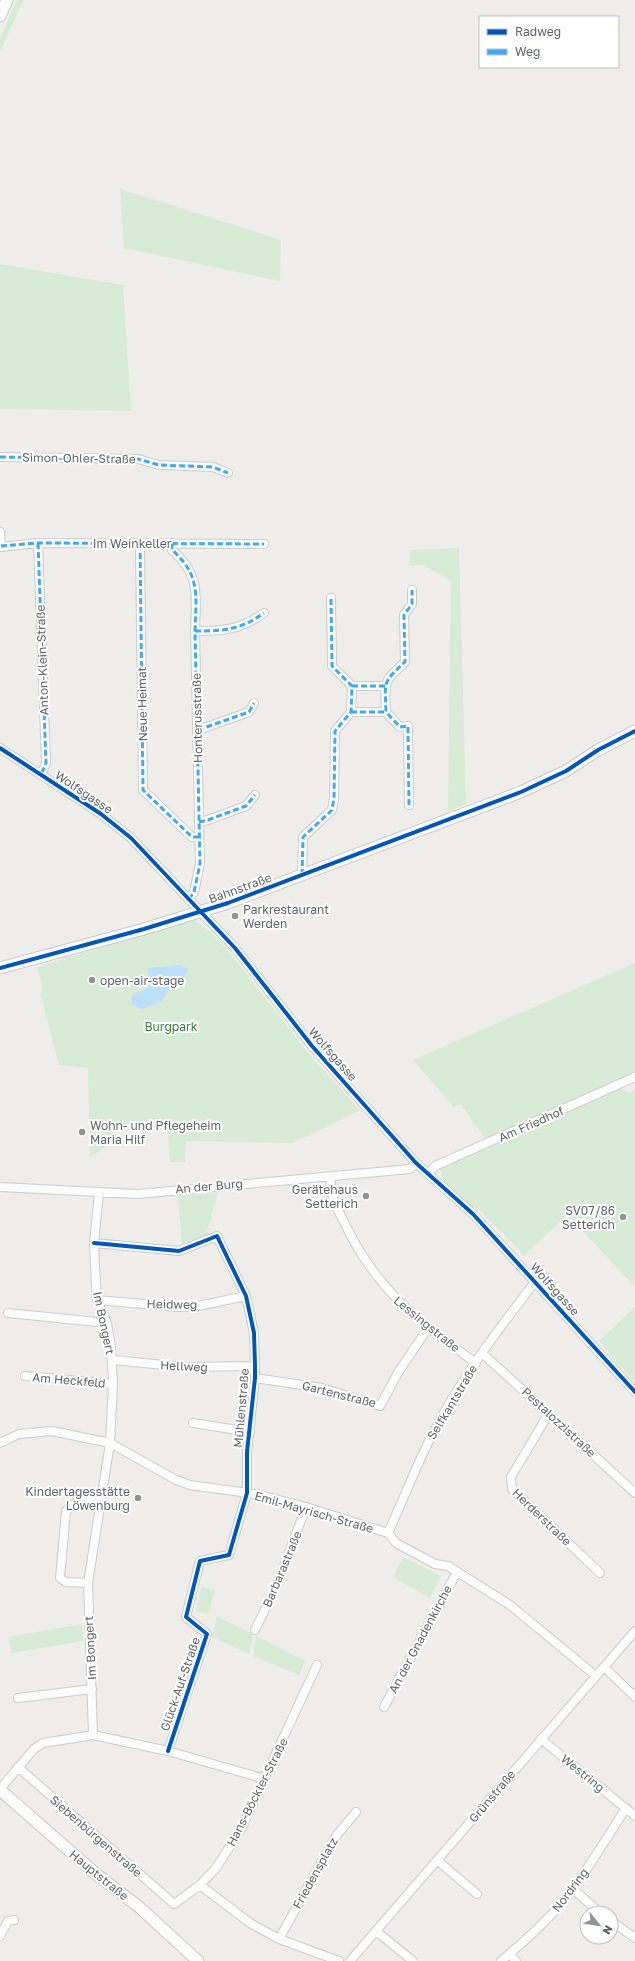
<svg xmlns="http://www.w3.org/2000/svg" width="635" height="1961" font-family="'Golos Text',sans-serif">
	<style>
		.green { fill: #d8ebd6 }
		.water { fill: #bfe0f9 }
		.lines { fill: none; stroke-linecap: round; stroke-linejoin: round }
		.street-casing { stroke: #cbcccc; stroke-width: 10 }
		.secondary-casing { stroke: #cacacb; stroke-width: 13 }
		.street { stroke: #fdfcfc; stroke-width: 8 }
		.secondary { stroke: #fdfcfc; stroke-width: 11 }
		.quiet { stroke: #3fa9f5; stroke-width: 3; stroke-dasharray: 6 3; stroke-linecap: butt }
		.cycleway-casing { stroke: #fff; stroke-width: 6 }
		.cycleway { stroke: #0057b8; stroke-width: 4 }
		.poi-dot { fill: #919496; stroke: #fff; stroke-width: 1.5 }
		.labels { text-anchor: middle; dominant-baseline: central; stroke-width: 4; stroke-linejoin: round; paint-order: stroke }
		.street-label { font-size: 12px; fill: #5f6368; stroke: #fff }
		.poi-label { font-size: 12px; fill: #5f6368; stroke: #fff; text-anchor: start }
		.park-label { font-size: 12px; fill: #348238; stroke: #fff }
	</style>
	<rect width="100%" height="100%" fill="#efeeea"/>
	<path class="green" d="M 17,0 L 23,0 L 0,52 L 0,39 Z
		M 120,189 L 281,240 L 280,281 L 124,248 Z
		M 0,264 L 123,285 L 131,411 L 0,409 Z
		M 459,548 L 466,804 L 448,812 L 451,581 L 423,565 L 409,566 L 410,550 Z
		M 194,919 L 212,933 L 235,959 L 305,1049 L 360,1110 L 308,1136 L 291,1143 L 186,1141 L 185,1162 L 170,1162 L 167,1121 L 114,1125 L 113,1142 L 90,1157 L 88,1068 L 59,1065 L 41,996 L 42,986 L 37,967 Z
		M 635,963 L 635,1074 L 486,1140 L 461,1104 L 454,1107 L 413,1060 Z
		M 621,1088 L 628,1093 L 635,1090 L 635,1287 L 568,1215 L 524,1255 L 478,1209 L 468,1205 L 443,1180 L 439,1168 Z
		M 218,1193 L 207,1230 L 209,1235 L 182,1244 L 178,1196 Z
		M 635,1307 L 635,1382 L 614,1360 L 599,1341 Z
		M 403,1557 L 441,1576 L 430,1598 L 393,1577 Z
		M 201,1587 L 215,1590 L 208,1614 L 196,1611 Z
		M 217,1617 L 253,1634 L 249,1654 L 212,1637 Z
		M 82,1624 L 83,1641 L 11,1653 L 9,1637 Z
		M 256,1636 L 305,1661 L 299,1675 L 253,1656 Z"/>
	<path class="water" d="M 180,965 L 188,969 L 188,972 L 181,981 L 170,988 L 162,1001 L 142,1009 L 131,1004 L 132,996 L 139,991 L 141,993 L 149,986 L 148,968 Z"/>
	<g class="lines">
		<defs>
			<path id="street" d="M 0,457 L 138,459 L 159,465 L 213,467 L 228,473
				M 0,532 L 1,546
				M 38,543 L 46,763 L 41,775
				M 172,543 L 172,550 C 201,575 196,596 195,631 L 200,864 L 194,892 L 189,899
				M 140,544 L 143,790 L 192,837 L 199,837
				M 0,547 L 38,543 L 264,544
				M 195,631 C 224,631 240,630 264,613
				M 352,686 L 385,686
				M 351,712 L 386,712
				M 198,730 L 249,712 L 254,703
				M 0,748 L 101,814 L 131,838 L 235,948 L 312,1046 L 416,1163 L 473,1214 L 635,1392
				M 409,805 L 408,726 L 400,727 L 386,712 C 385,681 382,683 405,662 L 404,615 L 412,604 L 412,590
				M 199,822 L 208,820 L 246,806 L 255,795
				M 302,875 L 303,837 L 332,810 L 334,798 L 335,731 L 351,712 L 352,686 L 332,666 L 331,598
				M 428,1174 L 435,1166 L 635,1077
				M 331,1177 C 329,1193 336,1207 344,1222 C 375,1288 417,1321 476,1363
				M 0,1187 L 138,1194 L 410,1169 L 416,1163
				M 94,1243 L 179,1251 L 217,1236 L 246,1296 L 254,1333 L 255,1366 L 255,1378 L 247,1452 L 247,1493 L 229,1555 L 200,1561 L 186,1617 L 207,1634 L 168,1751
				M 97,1300 L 178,1307 L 198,1306 L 246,1296
				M 8,1313 L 107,1323
				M 482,1353 L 635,1493
				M 113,1360 L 185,1367 L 255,1366
				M 25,1376 L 113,1384
				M 255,1378 L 322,1388 L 380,1406 L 399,1371 L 428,1328
				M 549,1413 L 511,1477 L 512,1489 L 600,1573
				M 193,1423 L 250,1432
				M 0,1443 L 19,1434 L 52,1431 L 110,1443 L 176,1480 L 190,1485 L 256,1494 L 306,1507 L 388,1533 L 396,1543 L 435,1564 L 448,1566 L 510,1605 L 596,1676
				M 388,1533 C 402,1502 415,1469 430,1439 C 458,1382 497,1331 535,1282
				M 88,1583 L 66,1582 L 60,1578 L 66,1511 C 78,1498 83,1498 101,1500
				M 255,1630 L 277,1585 L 306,1507
				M 604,1667 L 635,1697
				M 18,1698 L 92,1689
				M 384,1707 L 457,1572
				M 93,1735 L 88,1583 L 110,1443 L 113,1384 L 111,1347 L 107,1323 L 97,1300 L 95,1266 L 94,1243 L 99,1193
				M 541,1739 L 635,1816
				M 18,1767 L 174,1904 L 200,1885 L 216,1868 L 241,1829 L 317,1665
				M 0,1789 L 34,1749 L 43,1743 L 93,1735 L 168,1751 L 265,1779
				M 437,1860 L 477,1894
				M 200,1885 L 250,1923 L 279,1939 L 339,1961
				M 572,1888 L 600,1913
				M 611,1921 L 635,1938
				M 376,1931 L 413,1961
				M 0,1936 L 8,1921 L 14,1920
				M 279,1939 L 336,1836 L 356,1812
				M 510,1954 L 516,1961
				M 350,1961 L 635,1631
				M 501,1961 C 519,1946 537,1930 553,1913 C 581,1881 603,1844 626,1808"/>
			<path id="secondary" d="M 0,16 L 7,0
				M 0,968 L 144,929 L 228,903 L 521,792 L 566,771 L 598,750 L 635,731
				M 0,1790 L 96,1874 L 139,1907 L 198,1961"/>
		</defs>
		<use href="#street" class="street-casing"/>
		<use href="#secondary" class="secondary-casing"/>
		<use href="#street" class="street"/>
		<use href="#secondary" class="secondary"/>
		<path class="quiet" d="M 0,457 L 138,459 L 159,465 L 213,467 L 228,473
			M 38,543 L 46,763 L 41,775
			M 172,543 L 172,550 C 201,575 196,596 195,631 L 200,864 L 194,892 L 189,899
			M 140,544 L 143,790 L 192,837 L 199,837
			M 1,546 L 38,543 L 264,544
			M 195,631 C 224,631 240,630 264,613
			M 352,686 L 385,686
			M 351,712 L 386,712
			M 198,730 L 249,712 L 254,703
			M 409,805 L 408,726 L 400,727 L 386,712 C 385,681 382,683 405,662 L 404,615 L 412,604 L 412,590
			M 199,822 L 208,820 L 246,806 L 255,795
			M 302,875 L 303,837 L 332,810 L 334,798 L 335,731 L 351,712 L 352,686 L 332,666 L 331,598"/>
		<defs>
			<path id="cycleway" d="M 0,748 L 101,814 L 131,838 L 235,948 L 312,1046 L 416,1163 L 473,1214 L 635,1392
				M 0,968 L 144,929 L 228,903 L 521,792 L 566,771 L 598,750 L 635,731
				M 94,1243 L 179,1251 L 217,1236 L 246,1296 L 254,1333 L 255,1366 L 255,1378 L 247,1452 L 247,1493 L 229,1555 L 200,1561 L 186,1617 L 207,1634 L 168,1751"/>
		</defs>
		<use href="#cycleway" class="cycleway-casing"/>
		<use href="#cycleway" class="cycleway"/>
	</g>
	<g class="poi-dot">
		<circle cx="235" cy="916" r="4"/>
		<circle cx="92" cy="980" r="4"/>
		<circle cx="82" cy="1132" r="4"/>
		<circle cx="366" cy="1196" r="4"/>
		<circle cx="623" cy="1217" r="4"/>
		<circle cx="138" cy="1498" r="4"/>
	</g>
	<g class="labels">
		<g class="street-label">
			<text transform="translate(79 458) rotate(1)">Simon-Ohler-Straße</text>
			<text x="132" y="543">Im Weinkeller</text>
			<text transform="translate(42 660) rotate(-92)">Anton-Klein-Straße</text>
			<text transform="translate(142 704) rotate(-91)">Neue Heimat</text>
			<text transform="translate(197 718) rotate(-91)">Honterusstraße</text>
			<text transform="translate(84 792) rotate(34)">Wolfsgasse</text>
			<text transform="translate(240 888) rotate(-20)">Bahnstraße</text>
			<text transform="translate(333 1054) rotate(49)">Wolfsgasse</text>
			<text transform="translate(531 1124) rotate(-24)">Am Friedhof</text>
			<text transform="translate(209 1186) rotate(-5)">An der Burg</text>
			<text transform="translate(555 1289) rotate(48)">Wolfsgasse</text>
			<text transform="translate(172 1304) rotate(1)">Heidweg</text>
			<text transform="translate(104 1323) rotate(78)">Im Bongert</text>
			<text transform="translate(427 1324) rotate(39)">Lessingstraße</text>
			<text transform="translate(184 1366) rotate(3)">Hellweg</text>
			<text transform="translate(69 1380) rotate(5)">Am Heckfeld</text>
			<text transform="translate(339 1394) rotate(14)">Gartenstraße</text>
			<text transform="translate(452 1402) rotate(-59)">Selfkantstraße</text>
			<text transform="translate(241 1408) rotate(-85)">Mühlenstraße</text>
			<text transform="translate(559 1422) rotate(43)">Pestalozzistraße</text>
			<text transform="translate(314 1512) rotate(16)">Emil-Mayrisch-Straße</text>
			<text transform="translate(542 1517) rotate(44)">Herderstraße</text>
			<text transform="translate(282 1569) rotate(-67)">Barbarastraße</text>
			<text transform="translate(420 1639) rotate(-62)">An der Gnadenkirche</text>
			<text transform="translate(90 1648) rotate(-93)">Im Bongert</text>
			<text transform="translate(180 1684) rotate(-71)">Glück-Auf-Straße</text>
			<text transform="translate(583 1773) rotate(39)">Westring</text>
			<text transform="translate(257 1792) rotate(-63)">Hans-Böckler-Straße</text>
			<text transform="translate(492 1796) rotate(-50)">Grünstraße</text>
			<text transform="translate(96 1836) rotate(41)">Siebenbürgenstraße</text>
			<text transform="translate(315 1873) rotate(-61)">Friedensplatz</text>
			<text transform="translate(99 1875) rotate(39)">Hauptstraße</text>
			<text transform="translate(570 1890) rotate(-53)">Nordring</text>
		</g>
		<g class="poi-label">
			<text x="243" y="909">Parkrestaurant<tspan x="243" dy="14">Werden</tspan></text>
			<text x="100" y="980">open-air-stage</text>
			<text x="90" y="1125">Wohn- und Pflegeheim<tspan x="90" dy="14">Maria Hilf</tspan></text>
			<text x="358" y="1189" text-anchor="end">Gerätehaus<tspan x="358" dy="14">Setterich</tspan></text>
			<text x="615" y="1210" text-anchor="end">SV07/86<tspan x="615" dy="14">Setterich</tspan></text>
			<text x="130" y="1491" text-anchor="end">Kindertagesstätte<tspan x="130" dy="14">Löwenburg</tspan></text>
		</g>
		<g class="park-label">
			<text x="171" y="1026">Burgpark</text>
		</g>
	</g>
	<rect x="479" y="16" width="140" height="52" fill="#ffffff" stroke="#bfc1c3"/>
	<rect x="487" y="29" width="20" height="6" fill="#0057b8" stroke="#bfc1c3"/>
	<text x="515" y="36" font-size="12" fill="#5f6368">Radweg</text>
	<rect x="487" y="49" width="20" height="6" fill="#3fa9f5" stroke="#bfc1c3"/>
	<text x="515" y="56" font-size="12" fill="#5f6368">Weg</text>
	<g transform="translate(599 1925) rotate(120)"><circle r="19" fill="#ffffff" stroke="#bfc1c3"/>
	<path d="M0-3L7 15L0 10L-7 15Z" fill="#919496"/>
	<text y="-6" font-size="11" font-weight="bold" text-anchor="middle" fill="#5f6368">N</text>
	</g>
</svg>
